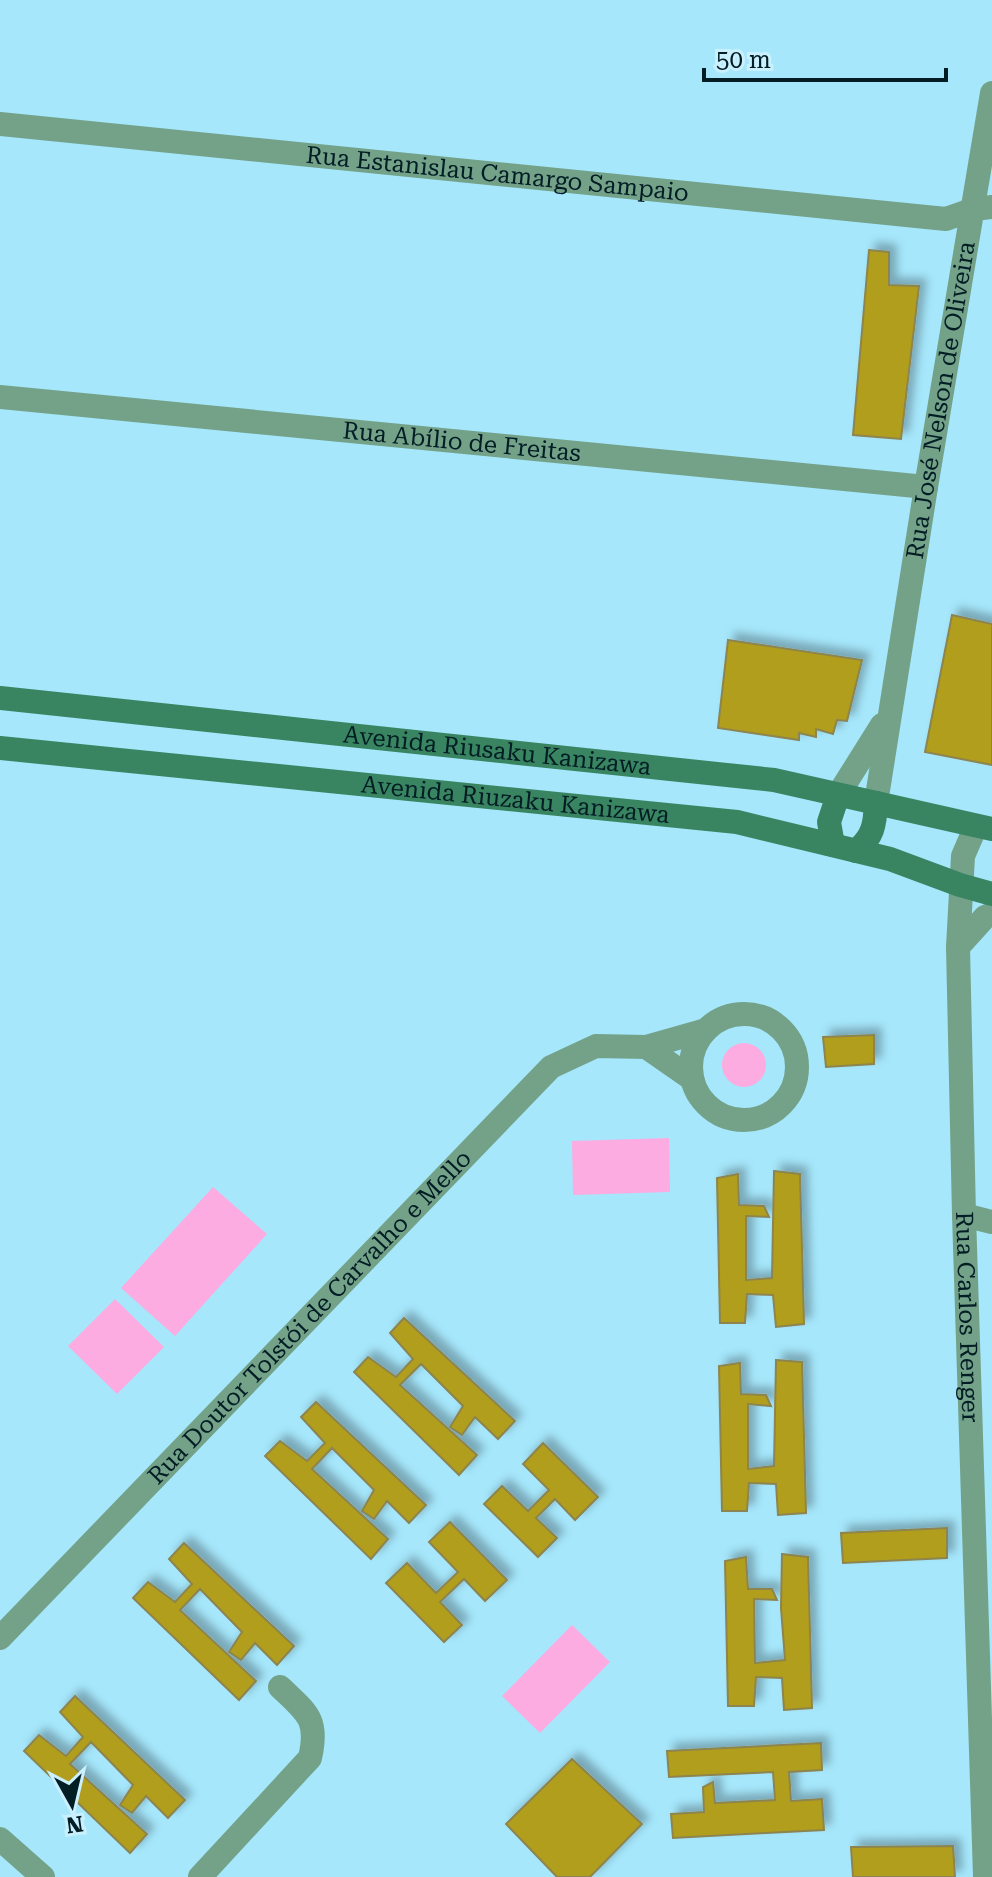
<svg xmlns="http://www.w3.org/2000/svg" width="992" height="1877" font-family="'Roboto Serif',serif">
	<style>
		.green { fill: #fcace0 }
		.building { fill: #b09e1b; stroke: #8c8451; stroke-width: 2; filter: url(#shadow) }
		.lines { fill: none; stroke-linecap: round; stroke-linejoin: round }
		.street { stroke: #73a289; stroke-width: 24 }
		.secondary { stroke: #398561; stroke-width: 24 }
		.labels { text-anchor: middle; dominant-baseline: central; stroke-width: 6; stroke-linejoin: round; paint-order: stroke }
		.street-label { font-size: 24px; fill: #031d25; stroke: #caf0fd }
	</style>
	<defs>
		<filter id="shadow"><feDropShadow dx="7" dy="-7" stdDeviation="4" flood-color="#0004"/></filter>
	</defs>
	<rect width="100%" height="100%" fill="#a6e7fc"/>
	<path class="green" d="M722 1065a22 22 0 1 1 44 0a22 22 0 1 1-44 0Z
		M 669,1138 L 670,1192 L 573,1195 L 572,1141 Z
		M 213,1187 L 267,1234 L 175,1336 L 121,1288 Z
		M 115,1299 L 164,1347 L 117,1394 L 68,1346 Z
		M 572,1625 L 610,1662 L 540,1733 L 502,1696 Z"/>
	<path class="building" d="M 869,250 L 889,252 L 889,285 L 919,286 L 901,439 L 853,435 Z
		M 952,615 L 992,624 L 992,765 L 925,752 Z
		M 728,640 L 862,660 L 847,721 L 837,720 L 833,734 L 816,729 L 816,737 L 799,733 L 799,740 L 718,728 Z
		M 874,1035 L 874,1064 L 826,1067 L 823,1037 Z
		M 774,1171 L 800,1174 L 804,1324 L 776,1327 L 773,1295 L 747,1294 L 745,1323 L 720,1323 L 717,1178 L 738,1174 L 739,1205 L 764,1206 L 769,1217 L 746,1216 L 746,1280 L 772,1278 Z
		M 404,1318 L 515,1421 L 498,1439 L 475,1417 L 462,1435 L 450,1427 L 463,1406 L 421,1364 L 400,1385 L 477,1455 L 459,1475 L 354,1372 L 368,1357 L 396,1377 L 413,1359 L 390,1333 Z
		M 776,1360 L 802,1362 L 806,1513 L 778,1515 L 776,1484 L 749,1483 L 747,1511 L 722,1511 L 719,1366 L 740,1363 L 741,1394 L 766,1395 L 771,1406 L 748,1404 L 748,1469 L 774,1466 Z
		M 316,1402 L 426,1505 L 409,1523 L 387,1501 L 374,1519 L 362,1511 L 374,1490 L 332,1448 L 312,1469 L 388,1539 L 371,1559 L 265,1456 L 280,1441 L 307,1461 L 325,1443 L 301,1417 Z
		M 543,1443 L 598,1497 L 575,1520 L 555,1499 L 536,1518 L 557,1538 L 538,1557 L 484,1504 L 502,1486 L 528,1511 L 549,1490 L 523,1464 Z
		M 450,1522 L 507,1580 L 485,1601 L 464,1579 L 440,1602 L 462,1625 L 444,1642 L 386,1583 L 407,1563 L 436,1593 L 458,1572 L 429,1542 Z
		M 947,1528 L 947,1558 L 843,1563 L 841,1533 Z
		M 184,1543 L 294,1646 L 277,1665 L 255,1643 L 241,1660 L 229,1652 L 242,1632 L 200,1589 L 180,1610 L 256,1681 L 239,1700 L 133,1598 L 148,1582 L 175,1602 L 192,1584 L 169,1559 Z
		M 782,1554 L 808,1557 L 812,1708 L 784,1710 L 782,1678 L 756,1677 L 754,1706 L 728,1706 L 725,1561 L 746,1557 L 748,1589 L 772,1589 L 777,1600 L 754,1599 L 755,1663 L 785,1660 L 781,1608 Z
		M 75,1696 L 185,1800 L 168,1818 L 146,1796 L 132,1813 L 120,1805 L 133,1785 L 91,1742 L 70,1764 L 147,1834 L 130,1853 L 24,1751 L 39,1735 L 66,1756 L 83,1737 L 60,1712 Z
		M 821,1743 L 822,1770 L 789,1772 L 791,1801 L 822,1799 L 824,1830 L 673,1838 L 671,1814 L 704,1812 L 703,1787 L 713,1782 L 715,1803 L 775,1800 L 773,1772 L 669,1777 L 667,1751 Z
		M 572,1759 L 642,1824 L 590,1877 L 557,1877 L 506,1824 Z
		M 953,1846 L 955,1877 L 853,1877 L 851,1847 Z"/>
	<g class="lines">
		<g class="street">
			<path id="s1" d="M 0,124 L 946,219 L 974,209 L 992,207"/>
			<path id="s2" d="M 0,397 L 926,487"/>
			<path d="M 838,795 L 882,725"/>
			<path id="s3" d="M 876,803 L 926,487 L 992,93"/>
			<path id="s4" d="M 976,826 L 963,856 L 958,947 L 964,1215 L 985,1877"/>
			<path d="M 958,947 L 985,917 L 992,914"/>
			<circle cx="744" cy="1067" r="53"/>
			<path d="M 646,1047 L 692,1079"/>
			<path d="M 964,1215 L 992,1222"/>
			<path id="s5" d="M 0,1638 L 551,1067 L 596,1046 L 646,1047 L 706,1030"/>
			<path d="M 0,1839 L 43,1877"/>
			<path d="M 200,1877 L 310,1758 C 319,1719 307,1713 280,1687"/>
		</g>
		<g class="secondary">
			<path id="s6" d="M 0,698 L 774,780 L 992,829"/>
			<path id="s7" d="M 0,748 L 737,822 L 890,859 L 960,885 L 992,894"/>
			<path d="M 833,845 L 829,822 L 838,795"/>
			<path d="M 856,851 C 873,837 875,825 876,803"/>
		</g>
	</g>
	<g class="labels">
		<g class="street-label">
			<text stroke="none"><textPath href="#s1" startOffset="500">Rua Estanislau Camargo Sampaio</textPath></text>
			<text stroke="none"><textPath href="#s3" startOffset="408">Rua José Nelson de Oliveira</textPath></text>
			<text stroke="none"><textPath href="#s2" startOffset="464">Rua Abílio de Freitas</textPath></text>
			<text stroke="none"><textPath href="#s6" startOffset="500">Avenida Riusaku Kanizawa</textPath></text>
			<text stroke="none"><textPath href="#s7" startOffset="518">Avenida Riuzaku Kanizawa</textPath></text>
			<text stroke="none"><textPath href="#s5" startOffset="446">Rua Doutor Tolstói de Carvalho e Mello</textPath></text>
			<text stroke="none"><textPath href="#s4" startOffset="494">Rua Carlos Renger</textPath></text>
		</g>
	</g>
	<g transform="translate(72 1805) rotate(172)" stroke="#caf0fd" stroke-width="6" paint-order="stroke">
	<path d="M0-6L14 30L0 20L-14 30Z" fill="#031d25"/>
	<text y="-12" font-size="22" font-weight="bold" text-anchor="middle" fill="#031d25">N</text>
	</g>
	<path d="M704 68v12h242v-12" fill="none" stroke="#031d25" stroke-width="4"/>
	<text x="716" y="68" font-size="24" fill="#031d25" stroke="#caf0fd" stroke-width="6" paint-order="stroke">50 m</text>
</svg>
